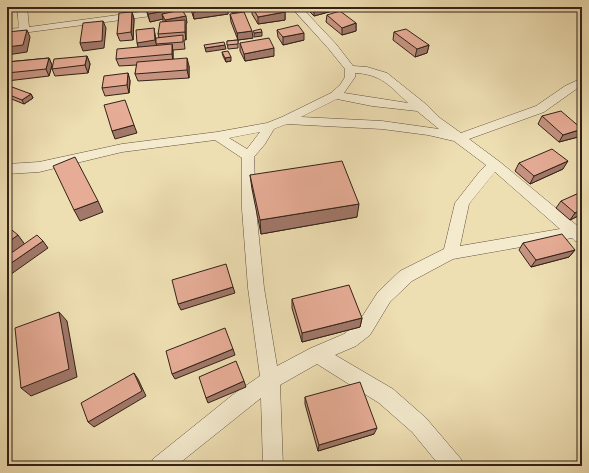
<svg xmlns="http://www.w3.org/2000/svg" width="589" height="473" font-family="'Sorts Mill Goudy',serif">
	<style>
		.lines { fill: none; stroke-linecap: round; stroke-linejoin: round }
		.street-casing { stroke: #62513f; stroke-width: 1 }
		.street { fill: #f4eace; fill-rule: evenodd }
		.wall { fill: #c69481; stroke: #332218 }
		.shaded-wall { fill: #a17869; stroke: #332218 }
		.building { fill: #e6ac96; stroke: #332218 }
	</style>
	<rect width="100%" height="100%" fill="#eedfb3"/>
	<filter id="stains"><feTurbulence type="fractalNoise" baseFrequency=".005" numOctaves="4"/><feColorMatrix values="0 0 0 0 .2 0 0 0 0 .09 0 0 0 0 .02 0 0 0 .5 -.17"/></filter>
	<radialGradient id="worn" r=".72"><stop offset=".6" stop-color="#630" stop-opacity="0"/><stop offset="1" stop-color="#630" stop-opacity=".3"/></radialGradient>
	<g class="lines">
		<defs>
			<path id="street" d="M 17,7 L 27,7 L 29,27 L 177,7 L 202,7 L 197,10 L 7,35 L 7,29 L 19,28 Z
				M 291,7 L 301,7 L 336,44 L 353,66 L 367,67 L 387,73 L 427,105 L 440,118 L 461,133 L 536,106 L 565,86 L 582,78 L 582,85 L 544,112 L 469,139 L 500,162 L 580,228 L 582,230 L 582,242 L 575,241 L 572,238 L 453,259 L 412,281 L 390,302 L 370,335 L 356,346 L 335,355 L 393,389 L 426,418 L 461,459 L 464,466 L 440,466 L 412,432 L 379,403 L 317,364 L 280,385 L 283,466 L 263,466 L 261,398 L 176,466 L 150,466 L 153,459 L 235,393 L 260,376 L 248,288 L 242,209 L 242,158 L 215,140 L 122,152 L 39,172 L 7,174 L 7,164 L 39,162 L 122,144 L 217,132 L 267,123 L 282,117 L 331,93 L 340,85 L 345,77 L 345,69 L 328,48 ZM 355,73 C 381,74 390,86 408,103 L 344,93 L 355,77 ZM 337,99 L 372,106 L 417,111 L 439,129 L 382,121 L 301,117 ZM 287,124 L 382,129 L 428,135 L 454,141 L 486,165 L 480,171 L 455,203 L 444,249 L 400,271 L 378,292 L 358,323 L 344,334 L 311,348 L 277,366 L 264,288 L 256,209 L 254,157 L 265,144 L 274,129 ZM 260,132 L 247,149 L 229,138 ZM 495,172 L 560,229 L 460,246 L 469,204 Z"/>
		</defs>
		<use href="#street" class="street-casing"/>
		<use href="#street" class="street"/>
	</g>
	<path class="wall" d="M 190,7 L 227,7 L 228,14 L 194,19 Z
		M 252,7 L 285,12 L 285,20 L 258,24 L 252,14 Z
		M 307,7 L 347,7 L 314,16 L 307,9 Z
		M 146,9 L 182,10 L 187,23 L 186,24 L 186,40 L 184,40 L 185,49 L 173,50 L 173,59 L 189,66 L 189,78 L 138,81 L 135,74 L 137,65 L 119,66 L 116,59 L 138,47 L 154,28 L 156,41 L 159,38 L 158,34 L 163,21 L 163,19 L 150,22 L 148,16 Z
		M 132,12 L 134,19 L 133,40 L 120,41 L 117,34 Z
		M 230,14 L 253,38 L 238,40 L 231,22 Z
		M 327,15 L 356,23 L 356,31 L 342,35 L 326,22 Z
		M 277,30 L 304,40 L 283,45 L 278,37 Z
		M 394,32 L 429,45 L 427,53 L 415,57 L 393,40 Z
		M 238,40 L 238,48 L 228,49 L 227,41 Z
		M 240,43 L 274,56 L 245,61 L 240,51 Z
		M 222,52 L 231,61 L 226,62 L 223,56 Z
		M 87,56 L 90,64 L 88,73 L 55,76 L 52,69 Z
		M 49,58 L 52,65 L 49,76 L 7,81 L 7,62 Z
		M 128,73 L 130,81 L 129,93 L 105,96 L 102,88 Z
		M 7,91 L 31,94 L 33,98 L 24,104 L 9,98 L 11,102 L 7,105 Z
		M 542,116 L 578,137 L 559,142 L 538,124 Z
		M 519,163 L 563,169 L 530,184 L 515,171 Z
		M 250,175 L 357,217 L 261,234 L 252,189 Z
		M 561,201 L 582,214 L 570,220 L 556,208 Z
		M 523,243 L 575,250 L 569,257 L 531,267 L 519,250 Z
		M 292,299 L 362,318 L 360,327 L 302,342 L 292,308 Z
		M 305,397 L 374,434 L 318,451 L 305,404 Z"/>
	<path class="shaded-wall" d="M 46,7 L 57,7 L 46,8 Z
		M 228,7 L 228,14 L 194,19 L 193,12 Z
		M 249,7 L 250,11 L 232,13 L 231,9 Z
		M 321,7 L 347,7 L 314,16 L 314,9 Z
		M 182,8 L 183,15 L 162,14 L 163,19 L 150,22 L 148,14 Z
		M 132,12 L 134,19 L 133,40 L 131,32 Z
		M 285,12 L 285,20 L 258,24 L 258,17 Z
		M 186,16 L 187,23 L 186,24 L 186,40 L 185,32 L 167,28 L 165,20 Z
		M 103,21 L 106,28 L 104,48 L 83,51 L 80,43 Z
		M 356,23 L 356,31 L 342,35 L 342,28 Z
		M 154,28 L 155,36 L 157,48 L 139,50 L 137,43 Z
		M 27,30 L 30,37 L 27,52 L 7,55 L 7,47 Z
		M 252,31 L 253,38 L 238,40 L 237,33 Z
		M 262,32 L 262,36 L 254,37 L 254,33 Z
		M 304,33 L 304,40 L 283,45 L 283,37 Z
		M 172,44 L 173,52 L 173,61 L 172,54 Z
		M 225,45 L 226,49 L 206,52 L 205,48 Z
		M 429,45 L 427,53 L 415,57 L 417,49 Z
		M 274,48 L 274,56 L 245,61 L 244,54 Z
		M 87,56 L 90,64 L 88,73 L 85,65 Z
		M 231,57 L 231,61 L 226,62 L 225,58 Z
		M 49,58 L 52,65 L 49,76 L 46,69 Z
		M 187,58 L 189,66 L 189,78 L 187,70 Z
		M 128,73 L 130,81 L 129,93 L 127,85 Z
		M 7,94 L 11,102 L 7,105 Z
		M 31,94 L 33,98 L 24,104 L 22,100 Z
		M 134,125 L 137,133 L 115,139 L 112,131 Z
		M 582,129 L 578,137 L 559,142 L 563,135 Z
		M 568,161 L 563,169 L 530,184 L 534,176 Z
		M 98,201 L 103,212 L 80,221 L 74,210 Z
		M 359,204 L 357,217 L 261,234 L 260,220 Z
		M 582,209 L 582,214 L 570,220 L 575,213 Z
		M 18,235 L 26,246 L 7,259 L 7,243 Z
		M 43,241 L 48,248 L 7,277 L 7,266 Z
		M 575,250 L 569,257 L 531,267 L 536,260 Z
		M 233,287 L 235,293 L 181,310 L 178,304 Z
		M 59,312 L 67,321 L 77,377 L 31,396 L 21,388 Z
		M 362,318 L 360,327 L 302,342 L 302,333 Z
		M 233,349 L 235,355 L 175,379 L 172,374 Z
		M 134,373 L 138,379 L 146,396 L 94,427 L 88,422 Z
		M 244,381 L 246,387 L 208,403 L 206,398 Z
		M 377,428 L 374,434 L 318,451 L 319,445 Z"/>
	<path class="building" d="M 157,7 L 181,7 L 182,8 L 148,14 L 146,9 Z
		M 191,7 L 227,7 L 193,12 Z
		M 230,7 L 248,7 L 231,9 Z
		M 252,7 L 281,7 L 285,12 L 258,17 Z
		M 312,7 L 321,7 L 314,9 Z
		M 182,10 L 186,16 L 165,20 L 162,14 Z
		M 340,11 L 356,23 L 342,28 L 327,15 Z
		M 132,12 L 131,32 L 117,34 L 119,13 Z
		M 244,12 L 252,31 L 237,33 L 230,14 Z
		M 185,20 L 185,32 L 158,34 L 160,22 Z
		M 103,21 L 102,41 L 80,43 L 83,23 Z
		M 298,25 L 304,33 L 283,37 L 277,30 Z
		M 154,28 L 155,40 L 137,43 L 136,30 Z
		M 261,29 L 262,32 L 254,33 L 253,31 Z
		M 406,29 L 429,45 L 417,49 L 394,32 Z
		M 27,30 L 23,45 L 7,47 L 7,32 Z
		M 183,35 L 183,42 L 156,44 L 156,38 Z
		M 269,38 L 274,48 L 244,54 L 240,43 Z
		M 238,40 L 238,44 L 227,45 L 227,41 Z
		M 224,42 L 225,45 L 205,48 L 204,45 Z
		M 172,44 L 172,54 L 116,59 L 117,49 Z
		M 228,51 L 231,57 L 225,58 L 222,52 Z
		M 87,56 L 85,65 L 52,69 L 54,59 Z
		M 49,58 L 46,69 L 7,73 L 7,62 Z
		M 187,58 L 187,70 L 135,74 L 137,62 Z
		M 128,73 L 127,85 L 102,88 L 104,76 Z
		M 12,87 L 31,94 L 22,100 L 7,94 L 7,91 Z
		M 125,100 L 134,125 L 112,131 L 104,105 Z
		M 561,111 L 582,129 L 563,135 L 542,116 Z
		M 552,149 L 568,161 L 534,176 L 519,163 Z
		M 75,157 L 98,201 L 74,210 L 53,166 Z
		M 342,161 L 359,204 L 260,220 L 250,175 Z
		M 579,193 L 582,195 L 582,209 L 575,213 L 561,201 Z
		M 7,226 L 18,235 L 7,243 Z
		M 562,234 L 575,250 L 536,260 L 523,243 Z
		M 37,235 L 43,241 L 7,266 L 7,256 Z
		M 226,264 L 233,287 L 178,304 L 172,280 Z
		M 349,285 L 362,318 L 302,333 L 292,299 Z
		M 59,312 L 69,369 L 21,388 L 15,328 Z
		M 225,328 L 233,349 L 172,374 L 166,351 Z
		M 236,361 L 244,381 L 206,398 L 199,377 Z
		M 134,373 L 142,391 L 88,422 L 81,403 Z
		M 360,382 L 377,428 L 319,445 L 305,397 Z"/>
	<rect width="589" height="473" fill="none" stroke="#eedfb3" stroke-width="24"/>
	<rect x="8" y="8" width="573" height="457" fill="none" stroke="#332218" stroke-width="2"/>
	<rect x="12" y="12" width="565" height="449" fill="none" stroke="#332218"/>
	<rect width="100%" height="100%" filter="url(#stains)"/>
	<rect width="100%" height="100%" fill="url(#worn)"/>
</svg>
